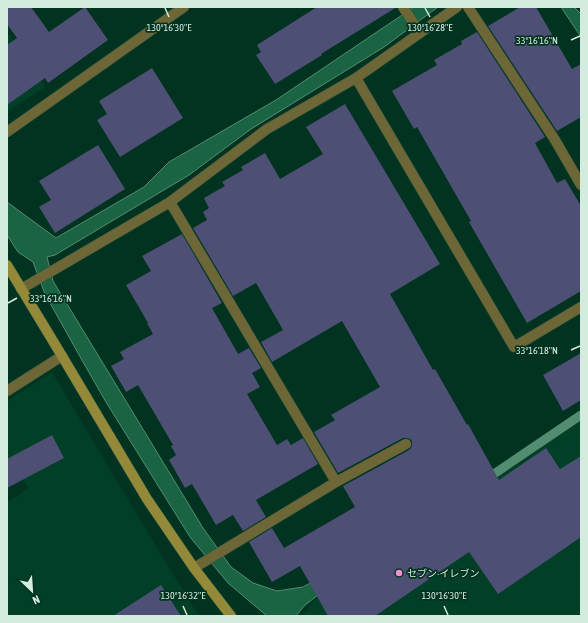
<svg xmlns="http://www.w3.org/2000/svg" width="588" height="623" font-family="'Asap Condensed','Noto Sans JP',sans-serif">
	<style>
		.built { fill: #013f27 }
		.water { fill: #1a6444; stroke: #528d72 }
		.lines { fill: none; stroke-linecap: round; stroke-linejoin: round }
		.stream { stroke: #528d72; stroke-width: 9 }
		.building { fill: #4d4f74 }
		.street-casing { stroke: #24513e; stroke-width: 11 }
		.secondary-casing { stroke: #24513e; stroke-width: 11 }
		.street { stroke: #6d6637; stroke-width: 10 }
		.secondary { stroke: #948839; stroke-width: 10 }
		.ticks { fill: none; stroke: #d4ecde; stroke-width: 1.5 }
		.poi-dot { fill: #f491d3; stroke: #023320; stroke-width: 1.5 }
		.labels { text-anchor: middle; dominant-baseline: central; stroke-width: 3.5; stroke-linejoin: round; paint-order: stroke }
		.poi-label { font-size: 10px; fill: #d4ecde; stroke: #023320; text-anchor: start }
		.ticks-label { font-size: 10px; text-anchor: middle; fill: #d4ecde; stroke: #023320; stroke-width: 3.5; stroke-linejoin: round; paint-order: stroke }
	</style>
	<rect width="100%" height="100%" fill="#023320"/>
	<path class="built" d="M 7,32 L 45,87 L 7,112 Z
		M 52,372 L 154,543 L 199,616 L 7,616 L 7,502 L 29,488 L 7,457 L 7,401 Z
		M 581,421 L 581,616 L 302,616 L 313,602 L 371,557 L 439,515 Z"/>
	<path class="water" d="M 414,7 L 438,7 L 384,47 L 251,129 L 189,175 L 55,255 L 47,257 L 53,281 L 203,528 L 231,567 L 253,583 L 277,591 L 303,587 L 380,546 L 304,606 L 296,616 L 267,616 L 228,583 L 190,537 L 106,402 L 83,362 L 45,294 L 33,262 L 18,252 L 7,235 L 7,202 L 56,238 L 144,187 L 169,162 L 276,100 Z
		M 561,7 L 574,7 L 581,14 L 581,37 Z"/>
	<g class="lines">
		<path class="stream" d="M 485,480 L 581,415"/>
	</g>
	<path class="building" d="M 7,7 L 31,7 L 49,32 L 85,7 L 108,40 L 48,83 L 45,78 L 7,105 L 7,45 L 17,38 L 7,24 Z
		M 317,7 L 397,7 L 321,54 L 322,55 L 275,84 L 256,55 L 261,52 L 257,45 Z
		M 520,7 L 536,7 L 572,69 L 581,64 L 581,117 L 557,131 L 488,26 Z
		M 477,32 L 545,137 L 535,143 L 557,183 L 565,179 L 581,206 L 581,291 L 527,323 L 469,222 L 471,221 L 417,127 L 414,129 L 392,91 L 437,65 L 434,60 L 462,44 L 461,41 Z
		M 152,68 L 183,118 L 120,157 L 97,120 L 107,114 L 99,101 Z
		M 345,104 L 440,264 L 390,294 L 433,370 L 435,369 L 467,425 L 468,424 L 499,480 L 546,448 L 560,469 L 581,456 L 581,537 L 498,594 L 469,552 L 375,616 L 328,616 L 300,566 L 272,582 L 249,542 L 272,528 L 284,548 L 355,507 L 343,486 L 409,450 L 411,448 L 412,445 L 412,441 L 410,439 L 407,438 L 403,438 L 338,473 L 314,432 L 335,420 L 331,415 L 380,387 L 342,321 L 272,362 L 261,342 L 283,330 L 256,283 L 233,296 L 193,228 L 207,220 L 203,212 L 209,208 L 204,198 L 225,186 L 222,182 L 243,170 L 241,167 L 265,153 L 280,179 L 323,154 L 306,127 Z
		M 98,145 L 125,189 L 55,233 L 39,207 L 51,200 L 39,181 Z
		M 182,234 L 222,303 L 212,308 L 238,354 L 249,348 L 261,368 L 252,373 L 260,387 L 247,394 L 277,445 L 287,439 L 291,445 L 303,438 L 318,464 L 256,500 L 266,517 L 243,531 L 233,515 L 216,525 L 192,484 L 185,488 L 169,460 L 176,455 L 171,446 L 173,445 L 138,385 L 126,392 L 111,366 L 124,359 L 120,352 L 153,334 L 147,323 L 148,323 L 126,285 L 151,271 L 142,256 Z
		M 581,353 L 581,400 L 563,411 L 543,375 Z
		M 52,435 L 64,458 L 7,488 L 7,459 Z
		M 161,585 L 181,616 L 113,616 Z"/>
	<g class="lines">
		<defs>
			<path id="street" d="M 403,7 L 420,33
				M 468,7 L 555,140 L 581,185
				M 356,78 L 514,347 L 581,307
				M 7,132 L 184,7
				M 170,202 L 336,482
				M 21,289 L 170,202 L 267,129 L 356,78 L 457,7
				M 7,391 L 62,356
				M 194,568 L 336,482 L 406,444"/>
			<path id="secondary" d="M 7,265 L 62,356 L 147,499 L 194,568 L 231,616"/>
		</defs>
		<use href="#street" class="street-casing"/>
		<use href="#secondary" class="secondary-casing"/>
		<use href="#street" class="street"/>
		<use href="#secondary" class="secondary"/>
	</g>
	<path class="ticks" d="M 165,8 L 169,17M 425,8 L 430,17M 571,40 L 580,36M 8,303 L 17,298M 571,350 L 580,346M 183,606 L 187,615M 444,606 L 448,615"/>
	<circle class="poi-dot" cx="399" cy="573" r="4"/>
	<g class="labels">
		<g class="poi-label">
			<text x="407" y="573">セブン-イレブン</text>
		</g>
	</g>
	<g class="ticks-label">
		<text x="169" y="31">130°16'30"E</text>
		<text x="430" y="31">130°16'28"E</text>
		<text x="537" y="44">33°16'16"N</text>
		<text x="51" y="302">33°16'16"N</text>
		<text x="537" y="354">33°16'18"N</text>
		<text x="444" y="599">130°16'30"E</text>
		<text x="183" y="599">130°16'32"E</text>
	</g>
	<rect width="588" height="623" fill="none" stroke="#d4ecde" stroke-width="16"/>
	<g transform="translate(32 591) rotate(155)" stroke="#023320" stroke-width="3" paint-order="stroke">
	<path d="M0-3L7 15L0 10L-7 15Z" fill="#d4ecde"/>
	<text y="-6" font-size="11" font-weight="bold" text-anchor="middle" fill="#d4ecde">N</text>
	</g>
</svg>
